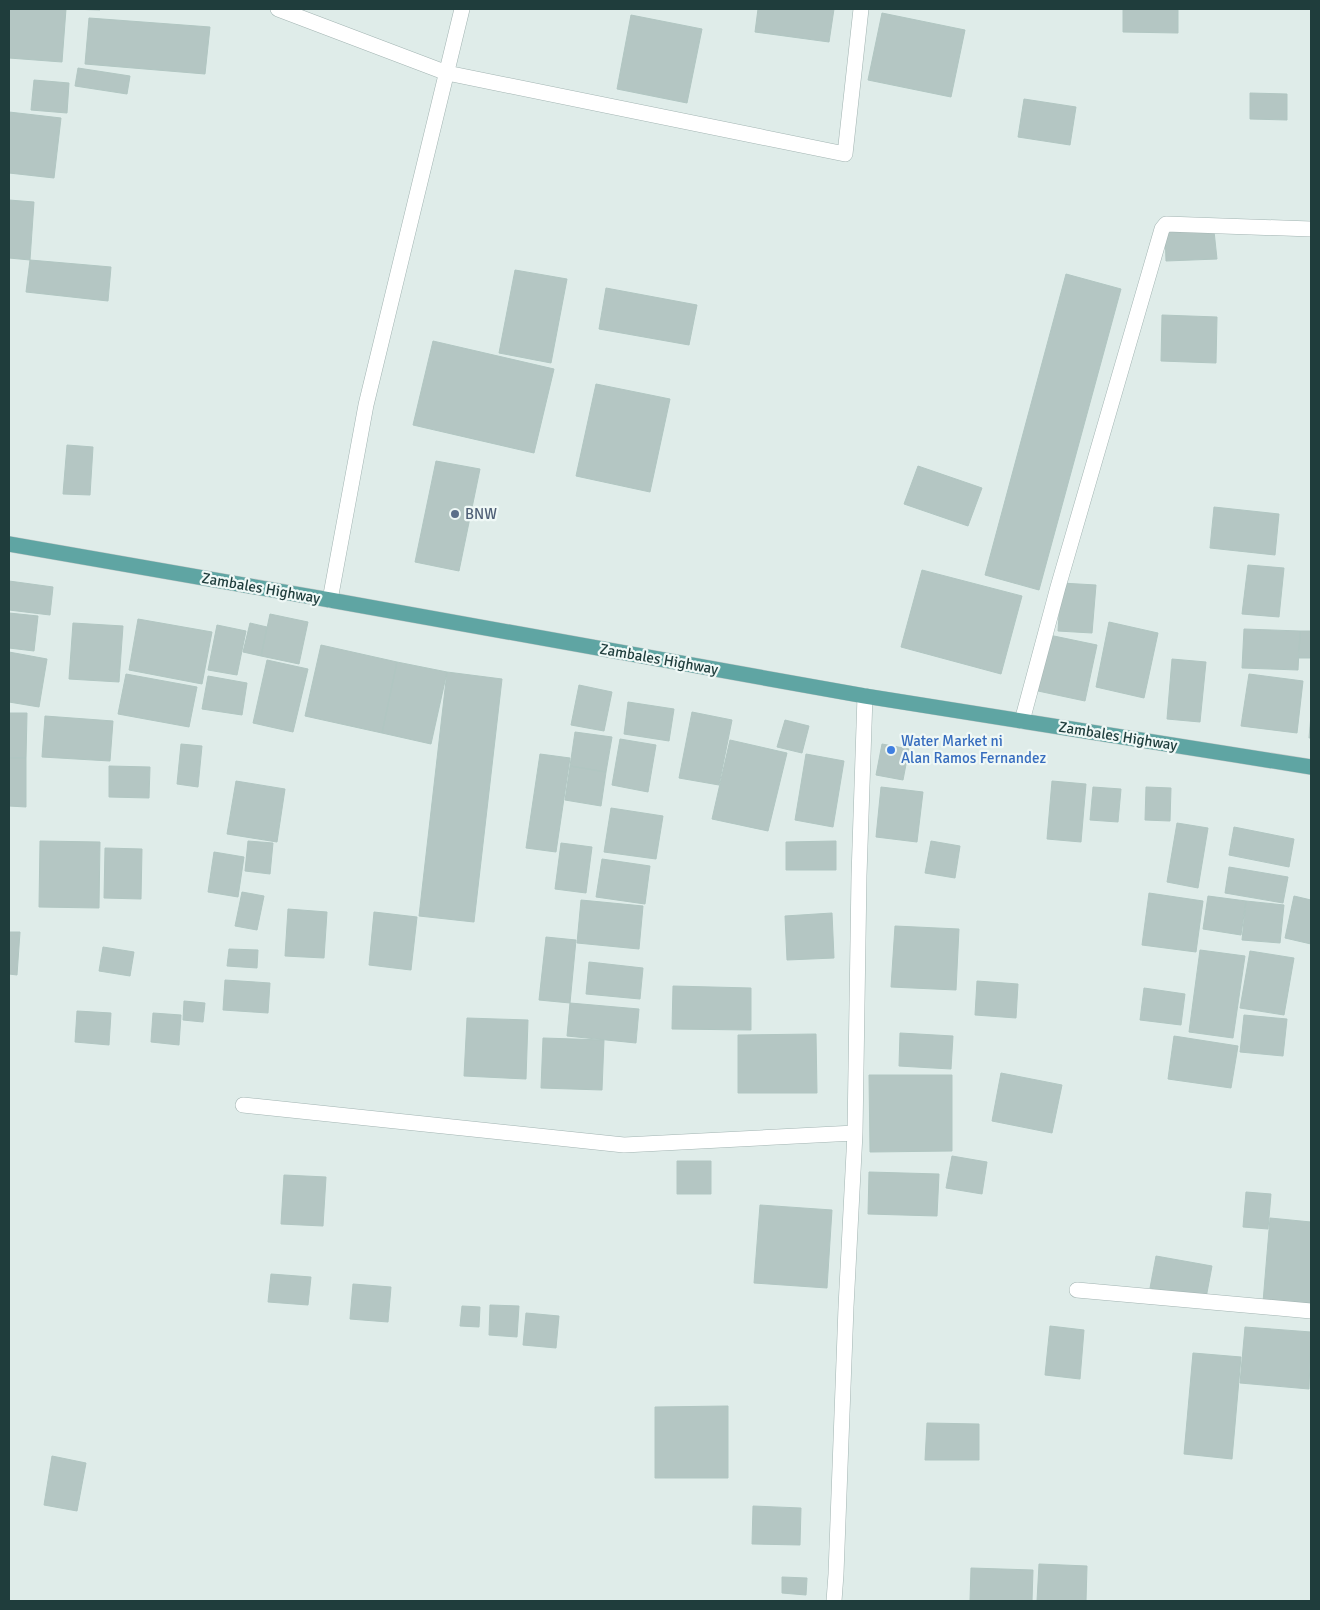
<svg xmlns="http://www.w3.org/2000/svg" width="1320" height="1610" font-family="Signika,sans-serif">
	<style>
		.building { fill: #b4c6c3; stroke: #b1c6c2 }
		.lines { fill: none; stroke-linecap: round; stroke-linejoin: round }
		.street-casing { stroke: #a2b4b2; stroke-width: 16 }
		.primary-casing { stroke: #c0c9c8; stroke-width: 16 }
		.street { stroke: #fff; stroke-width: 15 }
		.primary { stroke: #5fa5a3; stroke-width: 15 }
		.service-dot { fill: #5c6f8a; stroke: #eff8f6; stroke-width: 2 }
		.shop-dot { fill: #3f7fe0; stroke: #eff8f6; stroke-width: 2 }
		.labels { text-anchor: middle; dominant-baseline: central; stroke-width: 4.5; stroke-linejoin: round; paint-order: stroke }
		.service-label { font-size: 15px; fill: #4e5e75; stroke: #eff8f6; text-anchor: start }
		.street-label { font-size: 15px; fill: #1f3d3c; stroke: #eff8f6 }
		.shop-label { font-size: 15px; fill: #366cbe; stroke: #eff8f6; text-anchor: start }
	</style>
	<rect width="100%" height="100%" fill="#dfece9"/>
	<path class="building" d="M 9,9 L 66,9 L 62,62 L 9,58 Z
		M 70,9 L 101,9 L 100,10 Z
		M 758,9 L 834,9 L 829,42 L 755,32 Z
		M 1123,9 L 1178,9 L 1178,33 L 1123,32 Z
		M 882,13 L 965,30 L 951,97 L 868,80 Z
		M 631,15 L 702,29 L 687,103 L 617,89 Z
		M 89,18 L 210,27 L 205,74 L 85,64 Z
		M 78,68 L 130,76 L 127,94 L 75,86 Z
		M 34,80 L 69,83 L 67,113 L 31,110 Z
		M 1250,93 L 1287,94 L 1287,120 L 1250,119 Z
		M 1024,99 L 1076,107 L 1070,145 L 1018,137 Z
		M 9,112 L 61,118 L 54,178 L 9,173 Z
		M 9,200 L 34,202 L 30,260 L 9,258 Z
		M 1165,231 L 1214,231 L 1217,259 L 1166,261 Z
		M 30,260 L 111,267 L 108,301 L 26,292 Z
		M 515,270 L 567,279 L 551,363 L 499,353 Z
		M 1066,274 L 1121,289 L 1039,590 L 985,575 Z
		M 606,288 L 697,305 L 689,345 L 599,329 Z
		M 1162,315 L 1217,317 L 1216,363 L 1161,361 Z
		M 433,341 L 554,369 L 534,453 L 413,425 Z
		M 596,384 L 670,399 L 650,492 L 576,476 Z
		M 67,445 L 93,447 L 90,495 L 63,494 Z
		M 436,461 L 480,469 L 459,571 L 415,562 Z
		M 918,466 L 982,488 L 968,526 L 904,504 Z
		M 1214,507 L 1279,514 L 1275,555 L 1210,548 Z
		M 1248,565 L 1284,568 L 1279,617 L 1242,614 Z
		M 922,570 L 1022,596 L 1001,674 L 901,647 Z
		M 9,581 L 53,587 L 50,615 L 9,610 Z
		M 1061,583 L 1096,585 L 1092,633 L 1058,631 Z
		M 9,613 L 38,616 L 34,651 L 9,648 Z
		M 270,614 L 308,622 L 299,664 L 261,656 Z
		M 138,619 L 212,632 L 202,684 L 129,670 Z
		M 1109,622 L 1158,633 L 1144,698 L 1096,687 Z
		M 73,623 L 123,626 L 119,682 L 69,679 Z
		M 250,623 L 267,627 L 261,656 L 243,652 Z
		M 217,625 L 246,631 L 237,675 L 208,670 Z
		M 1244,629 L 1300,631 L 1298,670 L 1242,668 Z
		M 1300,631 L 1311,631 L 1311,658 L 1299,658 Z
		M 1049,635 L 1097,645 L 1085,701 L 1038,691 Z
		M 321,645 L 397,662 L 382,733 L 305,716 Z
		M 9,652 L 47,659 L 39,707 L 9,702 Z
		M 1172,659 L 1206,662 L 1200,722 L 1167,719 Z
		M 267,660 L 308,669 L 293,732 L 253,723 Z
		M 397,662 L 447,672 L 431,744 L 382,733 Z
		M 447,672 L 502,679 L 474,922 L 419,916 Z
		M 126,674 L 197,687 L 189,727 L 118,714 Z
		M 1249,674 L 1303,681 L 1297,733 L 1241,726 Z
		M 208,676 L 247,683 L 242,715 L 202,709 Z
		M 579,685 L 612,692 L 604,731 L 571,725 Z
		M 628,702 L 674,709 L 669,741 L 624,734 Z
		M 692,712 L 732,720 L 719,785 L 679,778 Z
		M 9,713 L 27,713 L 26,758 L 9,758 Z
		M 1311,715 L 1311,738 L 1309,738 Z
		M 45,716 L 113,721 L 110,761 L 42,757 Z
		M 785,720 L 809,726 L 802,753 L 777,747 Z
		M 575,732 L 612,737 L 606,772 L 570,766 Z
		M 620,739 L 656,745 L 648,792 L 612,785 Z
		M 730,740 L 787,753 L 768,831 L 712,819 Z
		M 181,744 L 202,746 L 198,787 L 177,784 Z
		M 882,744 L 909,749 L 903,780 L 876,775 Z
		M 540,754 L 570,758 L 556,852 L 526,848 Z
		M 806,754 L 844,761 L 833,827 L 795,820 Z
		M 9,758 L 26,758 L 26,807 L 9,806 Z
		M 109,766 L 150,767 L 149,798 L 109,797 Z
		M 570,766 L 606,772 L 601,806 L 565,800 Z
		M 236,781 L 285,789 L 277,842 L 227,834 Z
		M 1052,781 L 1086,784 L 1081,842 L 1047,839 Z
		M 881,787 L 923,792 L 917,842 L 876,837 Z
		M 1093,787 L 1121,789 L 1118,822 L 1090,820 Z
		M 1146,787 L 1171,788 L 1170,821 L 1145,820 Z
		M 611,808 L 663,816 L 656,859 L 604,852 Z
		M 1177,823 L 1208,828 L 1198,888 L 1167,882 Z
		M 1234,827 L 1294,839 L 1289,867 L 1229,855 Z
		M 40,841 L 100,842 L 99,908 L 39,907 Z
		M 248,841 L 273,843 L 270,874 L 245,871 Z
		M 836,841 L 836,870 L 786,870 L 786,842 Z
		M 931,841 L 960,846 L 955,878 L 925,873 Z
		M 561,843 L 592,847 L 586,893 L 555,889 Z
		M 105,848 L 142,849 L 141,899 L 104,898 Z
		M 214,852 L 244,857 L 238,897 L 208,892 Z
		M 602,859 L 650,866 L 645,904 L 596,897 Z
		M 1229,867 L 1288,877 L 1283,903 L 1225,893 Z
		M 242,892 L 264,896 L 257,930 L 235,926 Z
		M 1149,893 L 1203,901 L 1196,952 L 1142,945 Z
		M 1208,896 L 1246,901 L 1241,935 L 1203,929 Z
		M 1294,896 L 1311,900 L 1311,944 L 1285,938 Z
		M 581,900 L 643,906 L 639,949 L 577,943 Z
		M 1246,901 L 1284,905 L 1280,943 L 1242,940 Z
		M 288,909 L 327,912 L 324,958 L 285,956 Z
		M 374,912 L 417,917 L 411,970 L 369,965 Z
		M 832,913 L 834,958 L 787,960 L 785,916 Z
		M 895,926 L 959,929 L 956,990 L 891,987 Z
		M 9,932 L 20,932 L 17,975 L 9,974 Z
		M 546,937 L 576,940 L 570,1003 L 539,1000 Z
		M 103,947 L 134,952 L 130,976 L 99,971 Z
		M 229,949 L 258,950 L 257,968 L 227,966 Z
		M 1200,950 L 1245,956 L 1233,1038 L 1189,1032 Z
		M 1250,951 L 1294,958 L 1284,1015 L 1240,1008 Z
		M 589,962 L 643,968 L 640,999 L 586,994 Z
		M 225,980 L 270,983 L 268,1013 L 223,1010 Z
		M 977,981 L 1018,984 L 1016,1018 L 975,1015 Z
		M 673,986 L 751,988 L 751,1030 L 672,1029 Z
		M 1144,988 L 1185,994 L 1181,1025 L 1140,1020 Z
		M 184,1001 L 205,1003 L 203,1022 L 183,1020 Z
		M 570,1003 L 639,1009 L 636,1043 L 567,1036 Z
		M 77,1011 L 111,1013 L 109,1045 L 75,1042 Z
		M 153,1013 L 181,1015 L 179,1045 L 151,1042 Z
		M 1244,1015 L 1287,1019 L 1283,1056 L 1240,1052 Z
		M 467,1018 L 528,1020 L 526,1079 L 464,1076 Z
		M 900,1033 L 953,1036 L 951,1069 L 899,1066 Z
		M 816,1034 L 817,1093 L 738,1093 L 738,1035 Z
		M 1174,1036 L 1238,1046 L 1231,1088 L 1168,1079 Z
		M 543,1038 L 604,1040 L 602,1090 L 541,1088 Z
		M 1001,1073 L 1062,1085 L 1052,1133 L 992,1121 Z
		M 869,1075 L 952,1075 L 952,1151 L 870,1152 Z
		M 952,1156 L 987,1162 L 982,1194 L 946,1188 Z
		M 677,1161 L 711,1161 L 711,1194 L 677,1194 Z
		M 869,1172 L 939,1174 L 937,1216 L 868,1214 Z
		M 284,1175 L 326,1177 L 323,1226 L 281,1224 Z
		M 1246,1192 L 1271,1194 L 1268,1229 L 1243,1227 Z
		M 760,1205 L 832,1210 L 827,1288 L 754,1283 Z
		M 1270,1218 L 1311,1222 L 1311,1305 L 1263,1302 Z
		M 1156,1256 L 1212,1266 L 1206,1298 L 1150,1288 Z
		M 271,1274 L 311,1277 L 308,1305 L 268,1302 Z
		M 353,1284 L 391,1287 L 388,1322 L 350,1319 Z
		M 490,1305 L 519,1306 L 517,1337 L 489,1335 Z
		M 462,1306 L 480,1307 L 479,1327 L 460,1326 Z
		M 526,1313 L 559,1316 L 556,1348 L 523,1345 Z
		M 1050,1326 L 1084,1330 L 1080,1379 L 1045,1375 Z
		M 1245,1327 L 1311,1332 L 1309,1389 L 1240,1383 Z
		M 1193,1353 L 1241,1357 L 1232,1459 L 1184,1454 Z
		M 728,1406 L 728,1478 L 655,1478 L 655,1407 Z
		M 927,1423 L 979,1424 L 979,1460 L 925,1460 Z
		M 52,1456 L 86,1463 L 77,1511 L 44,1505 Z
		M 753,1506 L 801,1508 L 800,1545 L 752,1544 Z
		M 1039,1564 L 1087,1566 L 1086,1601 L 1037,1601 Z
		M 971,1568 L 1033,1570 L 1032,1601 L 970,1601 Z
		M 782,1577 L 807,1578 L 806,1595 L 782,1593 Z"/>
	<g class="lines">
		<defs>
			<path id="street" d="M 278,9 L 447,73 L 845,154 L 861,9
				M 330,600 L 366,405 L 462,9
				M 1022,721 L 1058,587 L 1162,229 L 1166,224 L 1311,229
				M 243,1105 L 624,1145 L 855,1133
				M 1077,1290 L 1311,1311
				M 834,1601 L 836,1574 L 846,1307 L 855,1133 L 859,876 L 865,696"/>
			<path id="primary" d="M 9,544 L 330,600 L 865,696 L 1311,767"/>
		</defs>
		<use href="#street" class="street-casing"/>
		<use href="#primary" class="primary-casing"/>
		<use href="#street" class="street"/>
		<use href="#primary" class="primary"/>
	</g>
	<circle class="service-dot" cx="455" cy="514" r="5"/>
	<circle class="shop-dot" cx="891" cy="750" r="5"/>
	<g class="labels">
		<g class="service-label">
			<text x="465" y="514">BNW</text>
		</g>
		<g class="street-label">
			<text transform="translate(261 588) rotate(10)">Zambales Highway</text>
			<text transform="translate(659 659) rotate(10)">Zambales Highway</text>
			<text transform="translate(1118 736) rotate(9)">Zambales Highway</text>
		</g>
		<g class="shop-label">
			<text x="901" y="741">Water Market ni<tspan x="901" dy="17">Alan Ramos Fernandez</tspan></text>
		</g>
	</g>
	<rect width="1320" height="1610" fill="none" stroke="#1f3d3c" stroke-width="20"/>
</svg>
